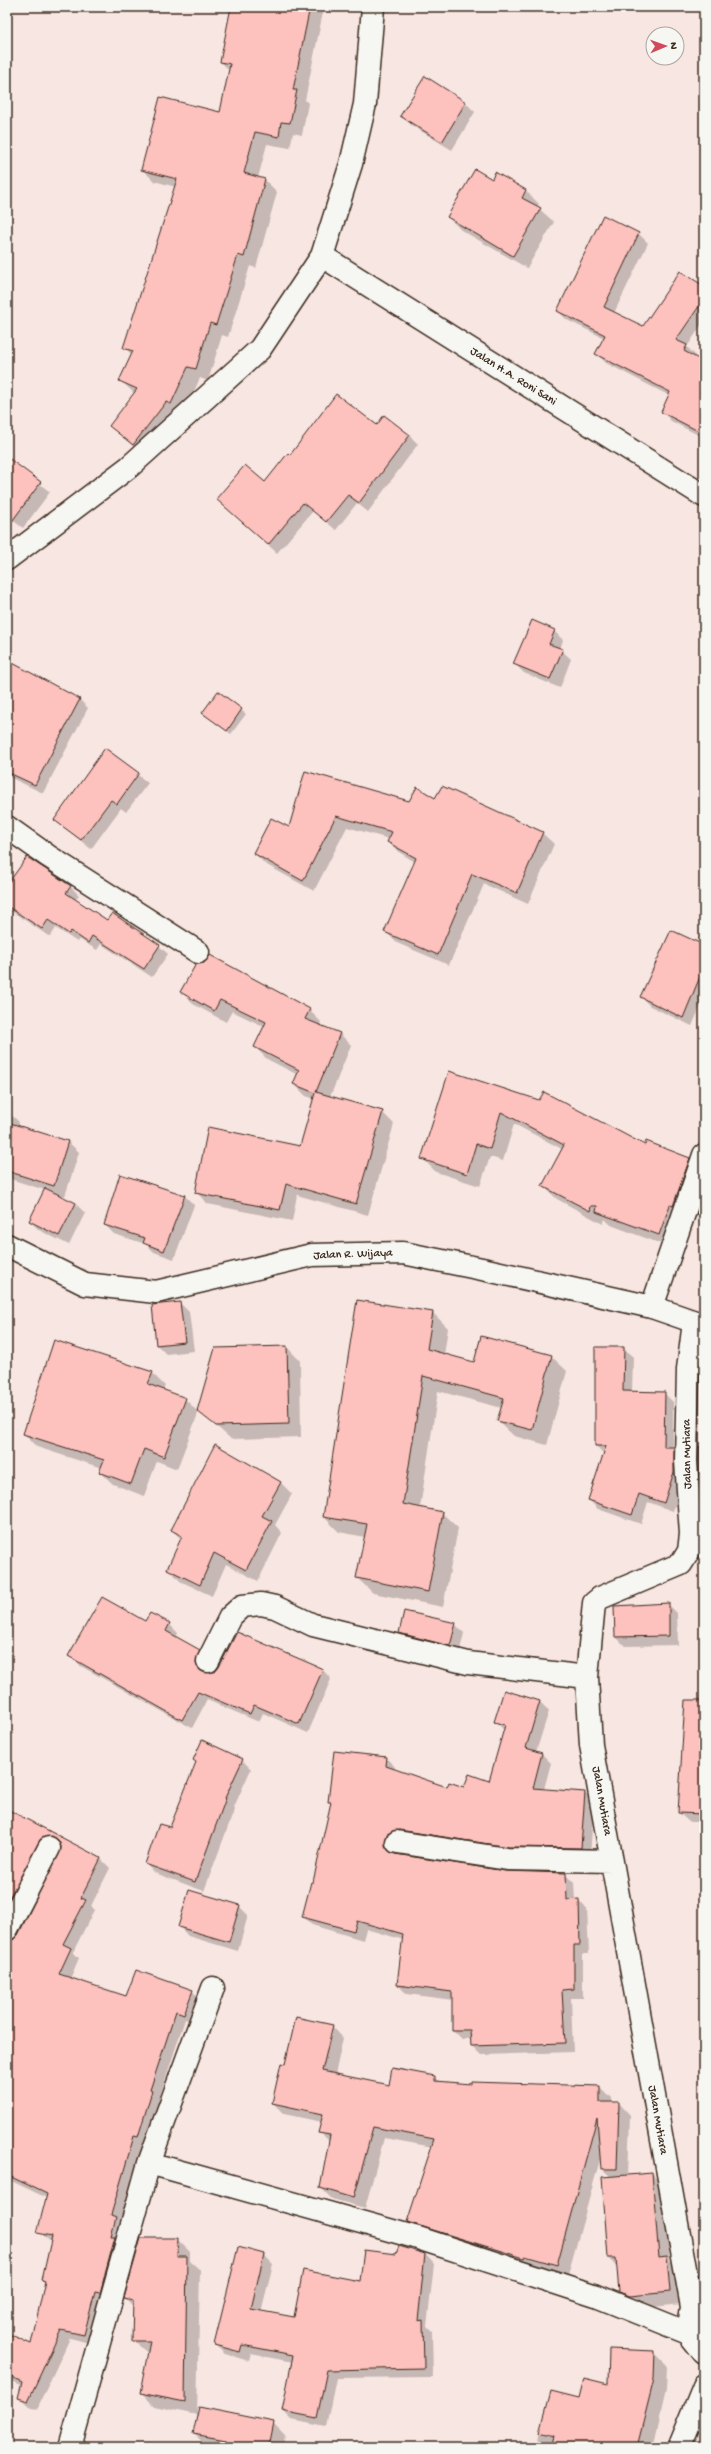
<svg xmlns="http://www.w3.org/2000/svg" width="711" height="2454" font-family="'Gochi Hand',sans-serif">
	<style>
		.shadow { fill: #0003 }
		.building { fill: #fdc1be; stroke: #3b2a1e }
		.lines { fill: none; stroke-linecap: round; stroke-linejoin: round }
		.minor-casing { stroke: #3b2a1e; stroke-width: 25 }
		.tertiary-casing { stroke: #3b2a1e; stroke-width: 25 }
		.secondary-casing { stroke: #3b2a1e; stroke-width: 25 }
		.minor { stroke: #f6f6f2; stroke-width: 22 }
		.tertiary { stroke: #f6f6f2; stroke-width: 22 }
		.secondary { stroke: #f6f6f2; stroke-width: 22 }
		.labels { text-anchor: middle; dominant-baseline: central; stroke-width: 3; stroke-linejoin: round; paint-order: stroke }
		.street-label { font-size: 12px; fill: #3b2a1e; stroke: #f6f6f2 }
	</style>
	<rect width="100%" height="100%" fill="#f8e6e2"/>
	<filter id="ink" filterUnits="userSpaceOnUse"><feTurbulence type="fractalNoise" baseFrequency=".025" numOctaves="2"/><feDisplacementMap in="SourceGraphic" scale="8" xChannelSelector="R" yChannelSelector="G"/><feConvolveMatrix kernelMatrix="1 2 1 2 8 2 1 2 1" color-interpolation-filters="sRGB"/></filter>
	<g filter="url(#ink)">
		<path class="shadow" d="M 232,7 L 324,7 L 305,100 L 308,103 L 302,135 L 293,133 L 290,148 L 267,144 L 258,178 L 265,180 L 277,192 L 256,268 L 250,266 L 228,337 L 222,335 L 208,381 L 200,378 L 183,416 L 145,456 L 110,426 L 135,394 L 121,381 L 132,355 L 125,348 L 176,187 L 154,181 L 142,169 L 221,114 L 230,71 L 221,62 Z
			M 425,78 L 466,103 L 475,112 L 452,150 L 411,125 L 402,116 Z
			M 496,173 L 526,191 L 539,204 L 537,207 L 554,222 L 527,268 L 461,230 L 448,217 L 492,180 Z
			M 604,217 L 639,234 L 648,243 L 614,313 L 644,327 L 704,287 L 704,321 L 687,347 L 695,355 L 694,358 L 704,363 L 704,438 L 671,421 L 662,411 L 670,396 L 606,363 L 597,354 L 604,338 L 567,320 L 558,311 Z
			M 377,427 L 409,435 L 418,444 L 368,512 L 357,503 L 336,530 L 313,511 L 277,553 L 217,499 L 265,484 L 291,456 Z
			M 7,458 L 50,492 L 23,528 L 7,516 Z
			M 554,631 L 563,640 L 560,649 L 571,659 L 560,688 L 524,673 L 515,664 Z
			M 10,663 L 80,700 L 88,708 L 43,793 L 7,776 L 7,668 Z
			M 218,693 L 246,714 L 231,734 L 208,717 Z
			M 105,750 L 148,783 L 126,812 L 121,808 L 91,849 L 55,820 Z
			M 306,772 L 410,802 L 436,799 L 542,833 L 554,844 L 528,904 L 484,884 L 449,965 L 397,943 L 386,932 L 415,862 L 399,852 L 388,841 L 389,839 L 347,827 L 314,891 L 265,864 L 254,853 L 290,828 Z
			M 70,886 L 79,895 L 75,900 L 108,921 L 159,946 L 168,954 L 152,977 L 101,944 L 97,950 L 79,939 L 77,942 L 56,928 L 50,937 L 7,908 L 7,887 Z
			M 704,946 L 704,998 L 692,1026 L 650,1006 L 641,997 Z
			M 7,987 L 11,991 L 7,999 Z
			M 182,992 L 309,1010 L 321,1022 L 319,1026 L 339,1033 L 351,1045 L 330,1097 L 382,1112 L 394,1124 L 368,1215 L 297,1195 L 292,1221 L 208,1204 L 196,1192 L 301,1148 L 315,1099 L 306,1096 L 294,1084 L 298,1075 L 267,1059 L 255,1047 L 265,1027 L 232,1011 L 226,1022 L 193,1004 Z
			M 449,1072 L 646,1146 L 689,1159 L 703,1172 L 672,1248 L 611,1225 L 605,1219 L 603,1224 L 557,1199 L 543,1186 L 562,1149 L 514,1124 L 503,1161 L 490,1157 L 480,1186 L 436,1172 L 422,1158 Z
			M 7,1111 L 19,1122 L 18,1127 L 68,1142 L 79,1152 L 65,1196 L 58,1195 L 76,1204 L 85,1213 L 69,1245 L 39,1230 L 30,1221 L 45,1190 L 7,1178 Z
			M 185,1196 L 194,1205 L 174,1259 L 154,1252 L 146,1244 L 114,1234 L 105,1225 Z
			M 704,1198 L 704,1220 L 698,1214 Z
			M 180,1303 L 189,1312 L 194,1351 L 166,1354 L 157,1345 Z
			M 433,1313 L 448,1328 L 444,1355 L 475,1363 L 551,1356 L 567,1371 L 547,1445 L 514,1436 L 498,1421 L 502,1408 L 438,1391 L 420,1508 L 442,1513 L 458,1528 L 443,1607 L 373,1593 L 357,1578 L 365,1537 L 339,1532 L 324,1517 Z
			M 55,1342 L 152,1373 L 165,1386 L 163,1390 L 185,1399 L 198,1412 L 216,1349 L 287,1347 L 300,1361 L 301,1437 L 231,1439 L 199,1411 L 177,1469 L 157,1461 L 144,1496 L 113,1484 L 100,1472 L 102,1468 L 37,1447 L 24,1434 Z
			M 623,1348 L 633,1357 L 632,1393 L 664,1393 L 673,1402 L 673,1448 L 683,1457 L 683,1482 L 673,1511 L 648,1502 L 641,1524 L 598,1509 L 589,1500 L 604,1454 L 596,1446 Z
			M 216,1445 L 281,1483 L 292,1494 L 275,1525 L 282,1533 L 258,1581 L 226,1564 L 212,1596 L 180,1581 L 169,1569 L 182,1540 L 172,1530 Z
			M 668,1604 L 677,1613 L 678,1645 L 625,1646 L 616,1637 L 615,1606 Z
			M 146,1623 L 169,1624 L 178,1633 L 176,1638 L 199,1651 L 208,1660 L 205,1673 L 322,1669 L 331,1679 L 308,1733 L 263,1713 L 259,1722 L 207,1700 L 192,1728 L 79,1665 L 70,1655 Z
			M 455,1624 L 464,1633 L 459,1654 L 409,1642 L 400,1633 Z
			M 505,1691 L 540,1702 L 549,1711 L 536,1752 L 542,1754 L 551,1763 L 544,1789 L 585,1793 L 594,1802 L 590,1856 L 396,1843 L 394,1855 L 505,1872 L 565,1874 L 574,1883 L 575,1900 L 578,1900 L 587,1909 L 589,1954 L 583,1954 L 583,1998 L 571,1998 L 573,2052 L 481,2055 L 472,2046 L 472,2039 L 462,2039 L 453,2030 L 453,2000 L 407,1994 L 398,1985 L 404,1940 L 366,1929 L 363,1940 L 312,1925 L 303,1916 L 314,1883 L 332,1804 L 329,1801 L 386,1758 L 395,1767 L 395,1770 L 448,1788 L 465,1789 L 490,1782 L 504,1730 L 495,1721 Z
			M 704,1729 L 704,1822 L 689,1822 L 679,1813 Z
			M 194,1760 L 242,1760 L 251,1769 L 234,1807 L 235,1808 L 204,1891 L 155,1873 L 146,1864 L 170,1829 L 197,1763 Z
			M 7,1809 L 101,1859 L 110,1868 L 91,1906 L 94,1910 L 73,1952 L 79,1958 L 70,1979 L 127,1998 L 192,1991 L 202,2000 L 194,2022 L 185,2019 L 159,2099 L 161,2101 L 147,2145 L 143,2144 L 120,2222 L 125,2227 L 93,2344 L 70,2338 L 37,2409 L 29,2406 L 19,2397 L 22,2386 L 7,2379 L 7,2334 L 32,2345 L 46,2283 L 43,2280 L 51,2242 L 39,2232 L 47,2198 L 7,2179 L 7,1941 L 14,1941 L 19,1935 L 61,1854 L 61,1845 L 58,1844 L 7,1928 Z
			M 239,1906 L 248,1915 L 238,1951 L 188,1936 L 179,1926 Z
			M 332,2026 L 343,2038 L 335,2075 L 390,2086 L 434,2077 L 439,2082 L 473,2085 L 600,2087 L 611,2098 L 611,2103 L 619,2103 L 630,2115 L 628,2176 L 652,2174 L 664,2186 L 670,2261 L 679,2270 L 682,2304 L 643,2308 L 632,2303 L 620,2291 L 617,2267 L 609,2258 L 611,2177 L 602,2169 L 601,2156 L 568,2275 L 419,2233 L 408,2222 L 433,2147 L 384,2138 L 365,2208 L 332,2199 L 321,2188 L 330,2142 L 320,2132 L 322,2122 L 284,2114 L 273,2103 L 286,2065 Z
			M 177,2239 L 190,2252 L 190,2261 L 200,2270 L 197,2415 L 154,2406 L 141,2392 L 149,2354 L 133,2341 L 134,2307 L 125,2298 Z
			M 425,2254 L 434,2264 L 427,2326 L 432,2331 L 433,2377 L 336,2378 L 326,2427 L 292,2420 L 283,2411 L 293,2362 L 251,2354 L 249,2361 L 225,2354 L 215,2345 L 264,2255 L 273,2264 L 261,2312 L 295,2318 L 361,2282 L 397,2255 Z
			M 654,2352 L 667,2365 L 666,2391 L 653,2447 L 537,2447 L 551,2392 L 580,2399 L 609,2385 Z
			M 273,2423 L 285,2435 L 283,2447 L 214,2447 L 206,2445 L 194,2434 Z"/>
		<path class="building" d="M 231,7 L 310,7 L 293,90 L 297,90 L 290,123 L 281,122 L 279,137 L 255,132 L 244,173 L 265,179 L 244,257 L 238,255 L 216,325 L 210,323 L 196,369 L 188,367 L 171,404 L 166,402 L 133,445 L 109,426 L 137,389 L 119,381 L 133,351 L 123,348 L 177,179 L 141,170 L 160,97 L 220,112 L 230,64 L 220,62 Z
			M 425,76 L 466,102 L 442,142 L 400,116 Z
			M 475,169 L 492,179 L 495,172 L 526,190 L 522,198 L 541,208 L 513,256 L 447,217 Z
			M 603,215 L 639,233 L 604,307 L 643,326 L 680,271 L 704,286 L 704,299 L 676,340 L 687,345 L 684,351 L 704,362 L 704,434 L 661,412 L 670,392 L 595,354 L 605,335 L 557,311 Z
			M 336,394 L 377,425 L 384,415 L 410,435 L 359,503 L 348,495 L 326,522 L 303,503 L 268,545 L 216,499 L 245,465 L 265,482 L 288,453 L 290,455 Z
			M 7,457 L 41,482 L 7,528 Z
			M 532,620 L 555,630 L 549,644 L 563,649 L 550,679 L 513,664 Z
			M 7,660 L 80,699 L 35,785 L 7,772 Z
			M 218,691 L 242,709 L 227,731 L 202,713 Z
			M 105,748 L 139,773 L 117,804 L 111,800 L 81,840 L 54,820 Z
			M 305,771 L 409,801 L 417,787 L 435,798 L 442,786 L 543,832 L 517,893 L 472,874 L 438,955 L 384,932 L 416,858 L 387,842 L 392,832 L 336,816 L 303,881 L 253,853 L 271,818 L 289,827 Z
			M 27,857 L 71,886 L 66,893 L 107,920 L 112,913 L 160,945 L 144,969 L 92,936 L 88,943 L 71,931 L 69,934 L 48,920 L 42,929 L 7,906 L 7,885 Z
			M 671,930 L 704,945 L 704,967 L 683,1018 L 640,997 Z
			M 210,955 L 310,1009 L 305,1019 L 340,1033 L 316,1092 L 383,1111 L 356,1204 L 286,1184 L 280,1210 L 195,1193 L 208,1127 L 300,1146 L 315,1093 L 293,1084 L 299,1070 L 254,1047 L 266,1022 L 220,1000 L 214,1011 L 180,992 L 196,964 L 204,963 Z
			M 449,1071 L 539,1100 L 544,1092 L 645,1145 L 646,1141 L 690,1158 L 673,1206 L 670,1205 L 659,1235 L 596,1212 L 597,1206 L 591,1206 L 590,1211 L 542,1186 L 564,1145 L 501,1112 L 490,1149 L 476,1144 L 467,1174 L 421,1159 Z
			M 7,1122 L 68,1141 L 54,1186 L 7,1171 Z
			M 120,1174 L 185,1195 L 164,1251 L 143,1243 L 145,1238 L 104,1225 Z
			M 45,1188 L 76,1203 L 59,1236 L 29,1221 Z
			M 704,1194 L 704,1217 L 697,1214 Z
			M 357,1300 L 433,1312 L 427,1349 L 474,1362 L 481,1336 L 552,1355 L 532,1430 L 497,1421 L 504,1398 L 423,1376 L 403,1504 L 443,1512 L 428,1592 L 356,1578 L 367,1524 L 323,1517 Z
			M 180,1302 L 185,1342 L 156,1345 L 152,1305 Z
			M 54,1340 L 153,1372 L 148,1384 L 186,1398 L 164,1457 L 144,1449 L 131,1484 L 99,1472 L 104,1460 L 23,1434 Z
			M 287,1346 L 289,1424 L 216,1426 L 197,1411 L 215,1348 Z
			M 595,1347 L 624,1347 L 623,1391 L 665,1392 L 664,1447 L 674,1447 L 674,1472 L 664,1503 L 639,1494 L 632,1515 L 588,1500 L 606,1446 L 595,1446 Z
			M 215,1444 L 281,1482 L 262,1516 L 272,1521 L 246,1570 L 214,1553 L 200,1585 L 167,1569 L 182,1536 L 171,1530 Z
			M 704,1446 L 704,1472 L 699,1472 L 699,1447 Z
			M 102,1597 L 145,1621 L 150,1613 L 170,1623 L 166,1631 L 200,1650 L 196,1662 L 203,1672 L 215,1672 L 219,1667 L 237,1632 L 323,1669 L 299,1724 L 254,1705 L 250,1714 L 198,1692 L 182,1720 L 68,1656 Z
			M 669,1603 L 669,1636 L 615,1637 L 614,1606 Z
			M 404,1611 L 456,1623 L 450,1646 L 399,1633 Z
			M 504,1690 L 540,1701 L 526,1748 L 542,1753 L 533,1788 L 585,1792 L 581,1848 L 508,1847 L 399,1830 L 387,1834 L 385,1846 L 389,1851 L 395,1854 L 505,1871 L 566,1873 L 567,1900 L 579,1899 L 580,1945 L 574,1945 L 574,1989 L 562,1990 L 565,2043 L 471,2046 L 470,2030 L 452,2030 L 452,1992 L 397,1985 L 403,1934 L 357,1921 L 354,1931 L 302,1917 L 311,1882 L 313,1882 L 331,1802 L 328,1802 L 334,1751 L 387,1757 L 386,1766 L 447,1787 L 449,1782 L 464,1787 L 469,1774 L 489,1781 L 505,1725 L 494,1722 Z
			M 685,1700 L 704,1700 L 704,1814 L 678,1813 Z
			M 202,1740 L 243,1759 L 225,1798 L 226,1798 L 195,1882 L 145,1864 L 159,1824 L 170,1827 L 196,1762 L 193,1760 Z
			M 7,1809 L 101,1858 L 81,1898 L 86,1900 L 63,1944 L 71,1948 L 59,1974 L 126,1996 L 136,1970 L 193,1990 L 184,2014 L 176,2011 L 150,2090 L 152,2091 L 138,2137 L 134,2136 L 111,2215 L 116,2217 L 111,2237 L 115,2237 L 100,2293 L 95,2292 L 84,2335 L 61,2330 L 28,2401 L 18,2398 L 22,2382 L 7,2375 L 7,2333 L 31,2344 L 45,2281 L 42,2280 L 52,2236 L 37,2233 L 47,2194 L 7,2175 L 7,1941 L 13,1940 L 18,1935 L 61,1848 L 60,1842 L 54,1837 L 42,1838 L 7,1902 Z
			M 189,1890 L 240,1905 L 229,1942 L 178,1927 Z
			M 296,2017 L 333,2025 L 322,2071 L 389,2085 L 392,2068 L 435,2076 L 435,2081 L 472,2084 L 472,2082 L 600,2086 L 600,2102 L 619,2102 L 617,2169 L 601,2169 L 597,2118 L 557,2265 L 525,2256 L 524,2258 L 407,2222 L 434,2139 L 373,2127 L 354,2198 L 320,2188 L 330,2135 L 318,2133 L 323,2114 L 272,2103 L 281,2063 L 285,2064 Z
			M 652,2173 L 659,2258 L 667,2257 L 670,2292 L 630,2296 L 619,2292 L 616,2258 L 608,2258 L 602,2177 Z
			M 141,2238 L 178,2238 L 177,2256 L 187,2256 L 185,2402 L 140,2393 L 150,2341 L 132,2341 L 133,2300 L 124,2298 Z
			M 399,2246 L 425,2254 L 418,2321 L 423,2320 L 424,2368 L 327,2370 L 317,2418 L 282,2411 L 293,2355 L 242,2345 L 240,2352 L 214,2345 L 238,2247 L 264,2254 L 251,2309 L 294,2317 L 303,2270 L 360,2281 L 364,2250 L 396,2254 Z
			M 609,2349 L 655,2351 L 654,2379 L 637,2447 L 551,2447 L 554,2436 L 540,2432 L 551,2391 L 579,2398 L 584,2378 L 608,2384 Z
			M 199,2407 L 274,2422 L 269,2447 L 224,2447 L 226,2440 L 193,2434 Z"/>
		<g class="lines">
			<defs>
				<path id="minor" d="M 322,256 L 704,496
					M 7,827 L 48,856 L 198,952
					M 652,1307 L 704,1155
					M 208,1661 L 230,1617 L 242,1606 L 261,1604 L 275,1607 L 313,1625 L 468,1663 L 587,1677
					M 397,1842 L 507,1859 L 612,1861
					M 7,1929 L 49,1848
					M 149,2163 L 418,2238 L 596,2296 L 688,2333 L 704,2353
					M 688,2333 L 692,2307 L 591,1745 L 587,1677 L 594,1603 L 600,1598 L 681,1564 L 689,1551 L 691,1534 L 686,1461 L 688,1369 L 694,1322
					M 70,2447 L 149,2163 L 213,1988
					M 679,2447 L 704,2386"/>
				<path id="tertiary" d="M 7,1245 L 85,1284 L 156,1292 L 312,1255 L 403,1253 L 487,1270 L 652,1307 L 704,1325"/>
				<path id="secondary" d="M 7,559 L 129,467 L 260,349 L 322,256 L 351,164 L 365,104 L 373,7"/>
			</defs>
			<use href="#minor" class="minor-casing"/>
			<use href="#tertiary" class="tertiary-casing"/>
			<use href="#secondary" class="secondary-casing"/>
			<use href="#minor" class="minor"/>
			<use href="#tertiary" class="tertiary"/>
			<use href="#secondary" class="secondary"/>
		</g>
	</g>
	<g class="labels">
		<g class="street-label">
			<text transform="translate(513 377) rotate(32)">Jalan H.A. Roni Sani</text>
			<text transform="translate(353 1255) rotate(-2)">Jalan R. Wijaya</text>
			<text transform="translate(688 1454) rotate(-91)">Jalan Mutiara</text>
			<text transform="translate(601 1801) rotate(80)">Jalan Mutiara</text>
			<text transform="translate(657 2120) rotate(80)">Jalan Mutiara</text>
		</g>
	</g>
	<rect width="711" height="2454" fill="none" stroke="#f6f6f2" stroke-width="24"/>
	<rect x="12" y="12" width="687" height="2430" fill="none" stroke="#3b2a1e" stroke-width="1.5" filter="url(#ink)"/>
	<g transform="translate(665 46) rotate(88)"><circle r="19" fill="#f6f6f2" stroke="#aba49d"/>
	<path d="M0-3L7 15L0 10L-7 15Z" fill="#d1495b"/>
	<text y="-6" font-size="11" font-weight="bold" text-anchor="middle" fill="#3b2a1e">N</text>
	</g>
</svg>
